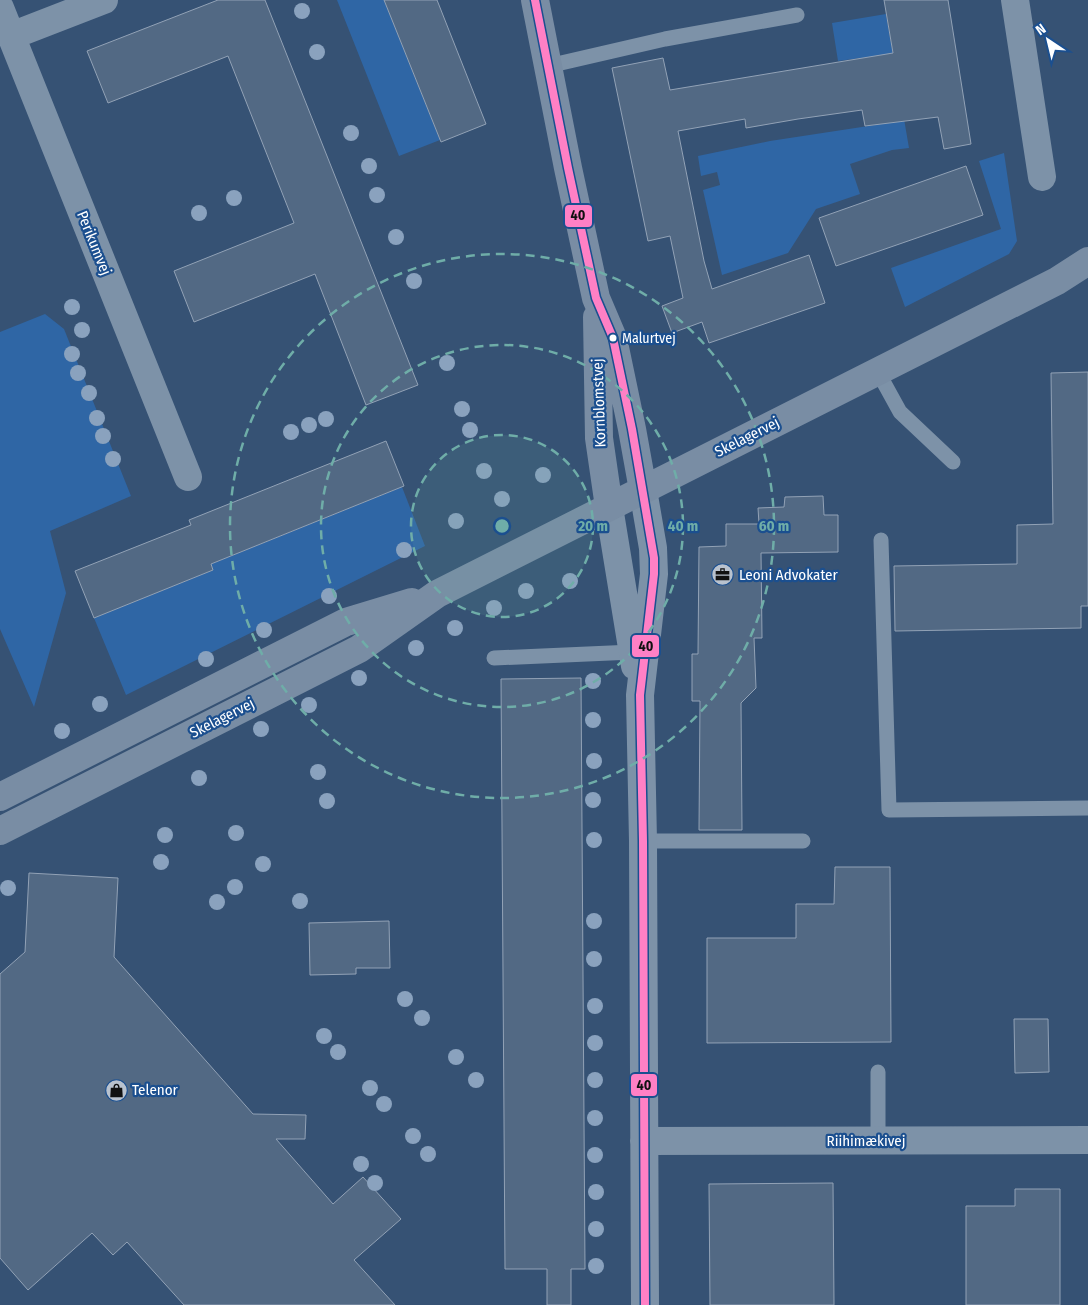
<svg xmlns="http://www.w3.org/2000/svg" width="1088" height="1305" font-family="'Fira Sans Condensed',sans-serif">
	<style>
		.green { fill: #2f66a5 }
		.building { fill: #526984; stroke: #92a2b6 }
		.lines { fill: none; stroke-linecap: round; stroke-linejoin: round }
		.lane { stroke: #7d92a8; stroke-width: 15 }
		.street { stroke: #7d92a8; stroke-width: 28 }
		.secondary { stroke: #798da4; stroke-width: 28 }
		.bus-1-casing { stroke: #1b4f8f; stroke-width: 11 }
		.bus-1 { stroke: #ff80c5; stroke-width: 8 }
		.tree { fill: #8aa2be }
		.ring { fill: none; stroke: #6fada8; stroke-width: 2.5; stroke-dasharray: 9 6 }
		.bus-dot { fill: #fff; stroke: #1b4f8f; stroke-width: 2 }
		.labels { text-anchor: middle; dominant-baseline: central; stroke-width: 4.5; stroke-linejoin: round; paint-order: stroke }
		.bus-label { font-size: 14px; fill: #fff; stroke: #1b4f8f; text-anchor: start }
		.street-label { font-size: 15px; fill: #fff; stroke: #1b4f8f }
		.poi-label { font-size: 15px; fill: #fff; stroke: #1b4f8f; text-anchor: start }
		.centre { fill: #6fada8; stroke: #1b4f8f; stroke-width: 2.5 }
		.ring-label { font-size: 15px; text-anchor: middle; font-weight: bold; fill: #6fada8; stroke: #1b4f8f; stroke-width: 4.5; stroke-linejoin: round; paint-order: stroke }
		.line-badge { stroke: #1b4f8f; stroke-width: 2 }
		.pale-badge-label { font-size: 14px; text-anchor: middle; font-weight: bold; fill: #111 }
	</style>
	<rect width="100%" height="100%" fill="#365274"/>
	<path class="green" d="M 337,0 L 384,0 L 440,140 L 399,156 Z
		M 886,14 L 909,148 L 892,150 L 850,164 L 860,194 L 816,209 L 788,253 L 722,275 L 703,190 L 720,185 L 717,172 L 701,176 L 698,156 L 770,141 L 875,125 L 870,108 L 861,58 L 838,61 L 832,23 Z
		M 1004,153 L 1017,241 L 1009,254 L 905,307 L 891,268 L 1001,229 L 979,161 Z
		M 45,314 L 64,329 L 131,496 L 50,531 L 66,593 L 34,707 L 0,629 L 0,332 Z
		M 402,487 L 425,546 L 126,695 L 94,618 L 213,570 L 211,564 Z"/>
	<path class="building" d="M 218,0 L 265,0 L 418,385 L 366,405 L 315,274 L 194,322 L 174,271 L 294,223 L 228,56 L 108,103 L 87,51 Z
		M 384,0 L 437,0 L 486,124 L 441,142 Z
		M 884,0 L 948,0 L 971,144 L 944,149 L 938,117 L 865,126 L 862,110 L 798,119 L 746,128 L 745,119 L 678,131 L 704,261 L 712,289 L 809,255 L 825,303 L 709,343 L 702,322 L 672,333 L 662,306 L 683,298 L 670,236 L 648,241 L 612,68 L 663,58 L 670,90 L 893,53 Z
		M 966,166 L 983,215 L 836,266 L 819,218 Z
		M 1088,372 L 1088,606 L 1081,606 L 1081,628 L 895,631 L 894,566 L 1017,564 L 1017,525 L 1053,524 L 1051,373 Z
		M 386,441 L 404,486 L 211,564 L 213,570 L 94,618 L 75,571 L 191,525 L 189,520 Z
		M 823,496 L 824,515 L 838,515 L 838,552 L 761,553 L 762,638 L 754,638 L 756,688 L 741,703 L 742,830 L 699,830 L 700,701 L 692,701 L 692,654 L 698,654 L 699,547 L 726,546 L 726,524 L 759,524 L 758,508 L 784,507 L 785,497 Z
		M 581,678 L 585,1269 L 571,1269 L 571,1305 L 547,1305 L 547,1269 L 505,1269 L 501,679 Z
		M 835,867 L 890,867 L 891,1042 L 707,1043 L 707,938 L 796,938 L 796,904 L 834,904 Z
		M 29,873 L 118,878 L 114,957 L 253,1114 L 306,1115 L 305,1139 L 276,1139 L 333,1204 L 363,1177 L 401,1219 L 354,1260 L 395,1305 L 184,1305 L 127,1242 L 113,1255 L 92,1233 L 28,1290 L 0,1258 L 0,974 L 25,952 Z
		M 389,921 L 390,968 L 356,968 L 356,974 L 310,975 L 309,923 Z
		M 1014,1019 L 1048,1019 L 1049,1072 L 1015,1073 Z
		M 833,1183 L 834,1305 L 710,1305 L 709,1184 Z
		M 1015,1189 L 1060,1189 L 1060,1305 L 966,1305 L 966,1206 L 1015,1206 Z"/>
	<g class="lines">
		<path class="lane" d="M 548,66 L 665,39 L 797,15
			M 878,372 L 900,412 L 953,462
			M 881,540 L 889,810 L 1088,808
			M 494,658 L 633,652
			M 643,841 L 803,841
			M 878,1072 L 878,1141"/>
		<path class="street" d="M 1015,0 L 1042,177
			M 0,8 L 188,477
			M 11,36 L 104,0
			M 643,490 L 653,548 L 654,574 L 640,695 L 643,841 L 645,1305
			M 609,507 L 635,666
			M 644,1141 L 1088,1140"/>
		<path class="secondary" d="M 535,0 L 568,168 L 596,298 L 613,338 L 632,429 L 643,490
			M 597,317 L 599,438 L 609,507
			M 0,797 L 346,622 L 412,602
			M 0,831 L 359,649 L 437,594 L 1057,281 L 1088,261"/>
		<defs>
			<path id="bus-1" d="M 535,0 L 568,168 L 596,298 L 613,338 L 632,429 L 654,558 L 654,574 L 640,695 L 643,841 L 645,1305"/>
		</defs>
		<use href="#bus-1" class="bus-1-casing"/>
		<use href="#bus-1" class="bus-1"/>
	</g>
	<g class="tree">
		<circle cx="302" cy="11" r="8"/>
		<circle cx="317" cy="52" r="8"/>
		<circle cx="351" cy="133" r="8"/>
		<circle cx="369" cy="166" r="8"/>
		<circle cx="377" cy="195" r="8"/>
		<circle cx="234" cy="198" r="8"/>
		<circle cx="199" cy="213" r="8"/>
		<circle cx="396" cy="237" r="8"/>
		<circle cx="414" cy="281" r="8"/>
		<circle cx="72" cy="307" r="8"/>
		<circle cx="82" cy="330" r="8"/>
		<circle cx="72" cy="354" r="8"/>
		<circle cx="447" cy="363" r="8"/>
		<circle cx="78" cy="373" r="8"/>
		<circle cx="89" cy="393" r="8"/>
		<circle cx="462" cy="409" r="8"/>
		<circle cx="97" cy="418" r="8"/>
		<circle cx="326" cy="419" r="8"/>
		<circle cx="309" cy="425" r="8"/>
		<circle cx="470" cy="430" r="8"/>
		<circle cx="291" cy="432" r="8"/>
		<circle cx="103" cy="436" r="8"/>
		<circle cx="113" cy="459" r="8"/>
		<circle cx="484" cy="471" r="8"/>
		<circle cx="543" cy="475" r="8"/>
		<circle cx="502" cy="499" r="8"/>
		<circle cx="456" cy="521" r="8"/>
		<circle cx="404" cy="550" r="8"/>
		<circle cx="570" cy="581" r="8"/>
		<circle cx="526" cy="591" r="8"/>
		<circle cx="329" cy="596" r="8"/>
		<circle cx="494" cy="608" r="8"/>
		<circle cx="455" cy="628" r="8"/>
		<circle cx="264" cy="630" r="8"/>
		<circle cx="416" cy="648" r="8"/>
		<circle cx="206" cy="659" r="8"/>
		<circle cx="359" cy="678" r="8"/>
		<circle cx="593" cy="681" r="8"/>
		<circle cx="100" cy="704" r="8"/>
		<circle cx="309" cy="705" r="8"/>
		<circle cx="593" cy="720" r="8"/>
		<circle cx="261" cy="729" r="8"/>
		<circle cx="62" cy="731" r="8"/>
		<circle cx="594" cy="761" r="8"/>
		<circle cx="318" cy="772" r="8"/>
		<circle cx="199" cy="778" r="8"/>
		<circle cx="593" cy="800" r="8"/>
		<circle cx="327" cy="801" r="8"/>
		<circle cx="236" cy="833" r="8"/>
		<circle cx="165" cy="835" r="8"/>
		<circle cx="594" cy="840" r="8"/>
		<circle cx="161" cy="862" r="8"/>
		<circle cx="263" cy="864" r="8"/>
		<circle cx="235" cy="887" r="8"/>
		<circle cx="8" cy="888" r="8"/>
		<circle cx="300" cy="901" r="8"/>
		<circle cx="217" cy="902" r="8"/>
		<circle cx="594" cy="921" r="8"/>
		<circle cx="594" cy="959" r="8"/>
		<circle cx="405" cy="999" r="8"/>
		<circle cx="595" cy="1006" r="8"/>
		<circle cx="422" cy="1018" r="8"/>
		<circle cx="324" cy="1036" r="8"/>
		<circle cx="595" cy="1043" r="8"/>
		<circle cx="338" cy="1052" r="8"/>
		<circle cx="456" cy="1057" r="8"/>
		<circle cx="476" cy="1080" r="8"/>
		<circle cx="595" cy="1080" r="8"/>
		<circle cx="370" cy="1088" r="8"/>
		<circle cx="384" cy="1104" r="8"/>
		<circle cx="595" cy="1118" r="8"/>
		<circle cx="413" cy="1136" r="8"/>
		<circle cx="428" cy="1154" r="8"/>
		<circle cx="595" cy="1155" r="8"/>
		<circle cx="361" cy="1164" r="8"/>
		<circle cx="375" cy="1183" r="8"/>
		<circle cx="596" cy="1192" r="8"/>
		<circle cx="596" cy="1229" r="8"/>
		<circle cx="596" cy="1266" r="8"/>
	</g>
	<circle cx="502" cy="526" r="91" fill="#6fada8" fill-opacity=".12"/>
	<g class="ring">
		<circle cx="502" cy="526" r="91"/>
		<circle cx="502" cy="526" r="181"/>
		<circle cx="502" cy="526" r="272"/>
	</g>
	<defs>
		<symbol id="office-disc" viewBox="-11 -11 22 22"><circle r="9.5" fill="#b9c2ce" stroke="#1b4f8f"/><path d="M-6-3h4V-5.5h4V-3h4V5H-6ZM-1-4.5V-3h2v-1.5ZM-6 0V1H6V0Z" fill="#111"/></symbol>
		<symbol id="shop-disc" viewBox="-11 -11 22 22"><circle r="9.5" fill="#b9c2ce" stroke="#1b4f8f"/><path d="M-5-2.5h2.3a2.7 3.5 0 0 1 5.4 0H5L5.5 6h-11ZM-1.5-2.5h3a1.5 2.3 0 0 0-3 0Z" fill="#111"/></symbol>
	</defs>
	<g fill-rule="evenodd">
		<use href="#office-disc" x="710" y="562" width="25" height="25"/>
		<use href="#shop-disc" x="104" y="1078" width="25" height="25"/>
	</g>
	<circle class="bus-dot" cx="613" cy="338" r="4.5"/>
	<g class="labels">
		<g class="bus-label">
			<text x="622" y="338">Malurtvej</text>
		</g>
		<g class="street-label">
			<text transform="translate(94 243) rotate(68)">Perikumvej</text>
			<text transform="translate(599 403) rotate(-92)">Kornblomstvej</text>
			<text transform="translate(747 437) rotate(-27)">Skelagervej</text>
			<text transform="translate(222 718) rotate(-27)">Skelagervej</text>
			<text x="866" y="1141">Riihimækivej</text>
		</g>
		<g class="poi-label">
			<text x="739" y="575">Leoni Advokater</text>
			<text x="132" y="1090">Telenor</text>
		</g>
	</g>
	<circle cx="502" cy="526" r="8" class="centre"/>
	<g class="ring-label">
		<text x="593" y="531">20 m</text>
		<text x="683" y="531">40 m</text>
		<text x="774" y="531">60 m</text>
	</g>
	<g class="line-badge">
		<rect x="564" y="204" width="29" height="24" rx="5" fill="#ff80c5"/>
		<rect x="631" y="634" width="29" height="24" rx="5" fill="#ff80c5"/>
		<rect x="630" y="1073" width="28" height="24" rx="5" fill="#ff80c5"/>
	</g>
	<g class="pale-badge-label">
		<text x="578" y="220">40</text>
		<text x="646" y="651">40</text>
		<text x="644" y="1090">40</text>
	</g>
	<g transform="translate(1048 40) rotate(325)" stroke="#1b4f8f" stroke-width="4" paint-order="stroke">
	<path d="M0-4L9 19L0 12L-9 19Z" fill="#ffffff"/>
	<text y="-8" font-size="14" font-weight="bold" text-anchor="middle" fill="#ffffff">N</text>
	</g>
</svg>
